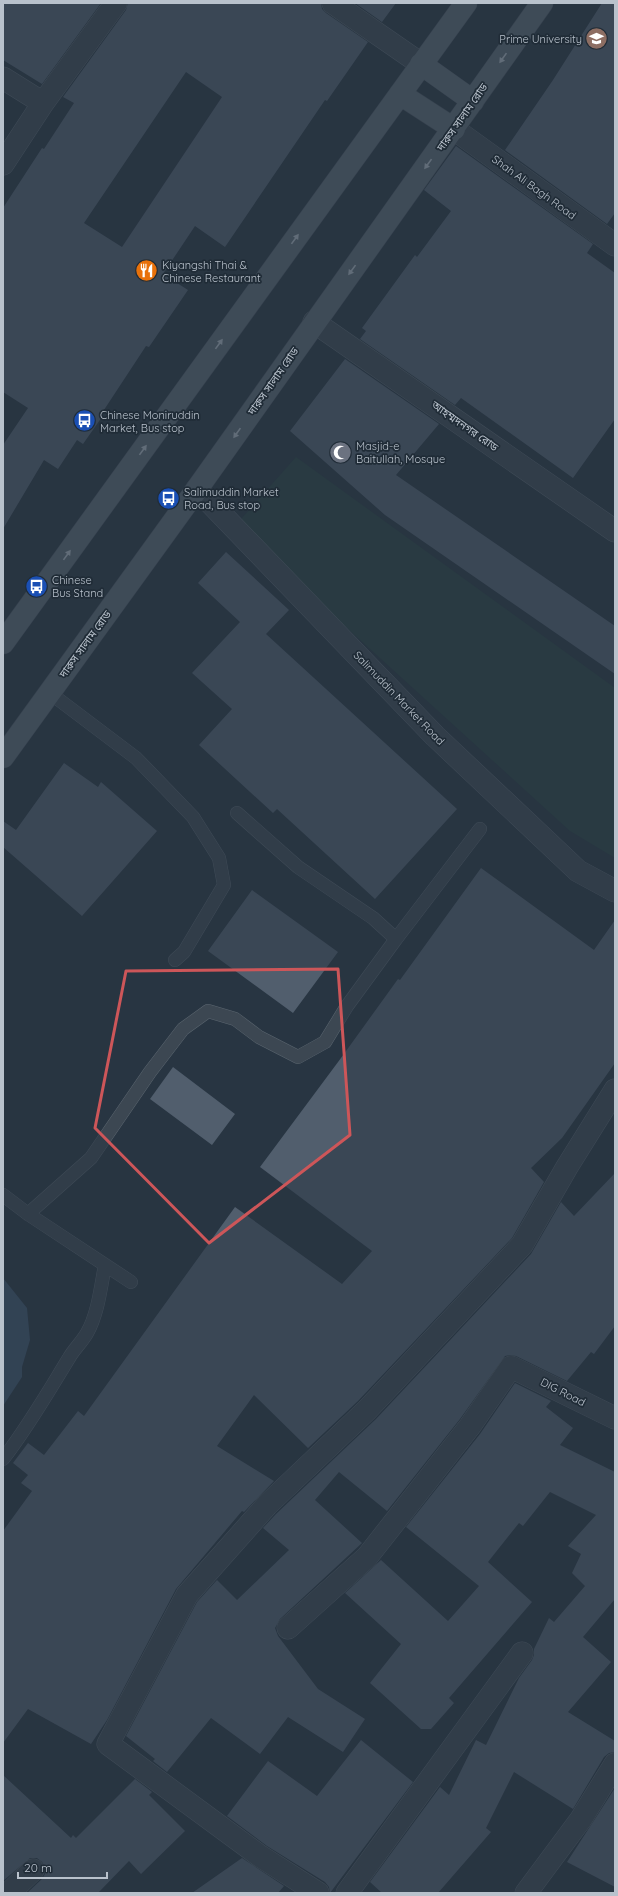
<svg xmlns="http://www.w3.org/2000/svg" width="618" height="1896" font-family="Quicksand,'Noto Sans Bengali',sans-serif">
	<style>
		.green { fill: #2a4243 }
		.water { fill: #3e546b }
		.building { fill: #515e6d; fill-rule: evenodd }
		.lines { fill: none; stroke-linecap: round; stroke-linejoin: round }
		.lane-casing { stroke: #5a656f; stroke-width: 14 }
		.street-casing { stroke: #5a656f; stroke-width: 23 }
		.primary-casing { stroke: #45505b; stroke-width: 23 }
		.lane { stroke: #3c4752; stroke-width: 13 }
		.street { stroke: #3c4752; stroke-width: 22 }
		.primary { stroke: #5a6672; stroke-width: 22 }
		.oneway { fill: #a6b0ba }
		.marked { fill: none; stroke: #cd5659; stroke-width: 3; stroke-linejoin: round }
		.labels { text-anchor: middle; dominant-baseline: central; stroke-width: 3.5; stroke-linejoin: round; paint-order: stroke }
		.poi-label { font-size: 11px; fill: #b9c2cc; stroke: #202c37; text-anchor: start }
		.street-label { font-size: 11px; fill: #b9c2cc; stroke: #202c37 }
	</style>
	<rect width="100%" height="100%" fill="#283542"/>
	<path class="green" d="M 296,457 L 615,688 L 615,858 L 570,831 L 235,526 Z"/>
	<path class="water" d="M 3,1278 L 27,1308 L 30,1340 L 22,1367 L 22,1377 L 3,1406 Z"/>
	<path class="building" d="M 3,3 L 101,3 L 42,84 L 3,60 Z
		M 128,3 L 321,3 L 322,9 L 326,13 L 368,42 L 327,101 L 325,100 L 225,247 L 195,226 L 163,274 L 188,290 L 149,347 L 146,346 L 100,416 L 102,417 L 83,444 L 77,440 L 58,469 L 44,460 L 3,529 L 3,445 L 28,408 L 3,392 L 3,208 L 42,148 L 44,149 L 74,103 L 63,97 L 126,10 ZM 186,72 L 222,97 L 122,247 L 84,223 Z
		M 355,3 L 396,3 L 382,22 Z
		M 602,3 L 615,3 L 615,213 L 607,224 L 505,150 L 553,80 Z
		M 456,146 L 593,244 L 587,253 L 615,273 L 615,419 L 573,478 L 461,398 L 455,405 L 360,339 L 366,331 L 362,328 L 415,255 L 417,257 L 451,211 L 424,190 Z
		M 345,359 L 439,424 L 396,475 L 615,626 L 615,674 L 385,515 L 290,431 Z
		M 226,552 L 289,610 L 266,634 L 457,809 L 375,899 L 277,809 L 273,813 L 199,745 L 232,709 L 192,673 L 240,622 L 198,583 Z
		M 64,763 L 98,787 L 101,782 L 157,831 L 82,916 L 3,847 L 3,821 L 16,830 Z
		M 481,868 L 594,950 L 615,920 L 615,1063 L 562,1138 L 531,1168 L 544,1182 L 512,1238 L 358,1401 L 308,1448 L 254,1395 L 217,1446 L 274,1481 L 244,1512 L 242,1511 L 176,1589 L 107,1720 L 91,1744 L 28,1709 L 3,1743 L 3,1531 L 32,1491 L 21,1483 L 28,1475 L 13,1463 L 28,1443 L 44,1455 L 78,1411 L 84,1416 L 235,1207 L 342,1284 L 372,1251 L 260,1167 L 341,1058 L 398,979 L 400,980 Z
		M 252,890 L 338,952 L 293,1013 L 208,951 Z
		M 173,1067 L 235,1114 L 212,1145 L 150,1099 Z
		M 615,1173 L 615,1326 L 594,1354 L 591,1352 L 567,1381 L 516,1356 L 510,1355 L 505,1356 L 460,1419 L 387,1511 L 339,1472 L 315,1500 L 362,1543 L 280,1619 L 275,1628 L 278,1636 L 318,1689 L 365,1719 L 343,1752 L 288,1717 L 260,1754 L 211,1718 L 167,1772 L 153,1761 L 155,1759 L 126,1736 L 197,1602 L 217,1580 L 237,1600 L 289,1550 L 263,1528 L 276,1514 L 376,1419 L 531,1254 L 561,1202 L 574,1216 Z
		M 515,1383 L 551,1401 L 546,1407 L 573,1428 L 560,1445 L 615,1472 L 615,1599 L 583,1637 L 611,1662 L 568,1712 L 615,1741 L 615,1752 L 609,1753 L 604,1757 L 573,1809 L 514,1772 L 486,1828 L 491,1832 L 438,1893 L 382,1893 L 370,1882 L 440,1787 L 449,1795 L 476,1740 L 486,1745 L 519,1678 L 532,1660 L 534,1655 L 534,1649 L 549,1618 L 554,1622 L 585,1586 L 572,1573 L 581,1554 L 568,1546 L 596,1515 L 550,1492 L 523,1526 L 519,1523 L 488,1562 L 532,1602 L 449,1698 L 454,1703 L 431,1729 L 421,1729 L 370,1683 L 401,1644 L 345,1593 L 381,1560 L 448,1621 L 479,1586 L 406,1527 L 480,1434 Z
		M 361,1740 L 413,1782 L 330,1893 L 329,1887 L 325,1882 L 267,1846 L 227,1816 L 268,1761 L 317,1796 Z
		M 3,1775 L 71,1838 L 73,1835 L 76,1838 L 135,1779 L 152,1792 L 149,1795 L 185,1831 L 141,1874 L 129,1861 L 98,1893 L 27,1893 L 42,1879 L 45,1874 L 45,1867 L 42,1862 L 37,1858 L 30,1858 L 3,1881 Z
		M 615,1788 L 615,1887 L 567,1862 Z
		M 242,1858 L 284,1886 L 278,1893 L 192,1893 Z"/>
	<g class="lines">
		<defs>
			<path id="lane" d="M 50,693 L 136,758 L 193,817 L 219,858 L 224,885 L 184,952 L 175,960
				M 396,939 L 480,829
				M 3,1195 L 28,1214 L 131,1282
				M 28,1214 L 91,1158 L 150,1072 L 183,1029 L 208,1011 L 235,1019 L 259,1037 L 298,1057 L 325,1042 L 347,1006 L 396,939 L 373,918 L 298,867 L 237,813
				M 3,1459 C 28,1427 48,1392 69,1358 C 74,1349 82,1342 87,1333 C 98,1314 101,1286 105,1265"/>
			<path id="street" d="M 333,3 L 421,64
				M 3,78 L 43,103
				M 454,129 L 615,245
				M 3,164 L 43,103 L 116,3
				M 314,322 L 615,531
				M 197,489 L 435,736 L 578,871 L 615,891
				M 288,1628 L 367,1557 L 470,1426 L 511,1367 L 615,1418
				M 9,1893 L 33,1870
				M 318,1893 L 260,1856 L 108,1744 L 187,1595 L 267,1505 L 367,1410 L 522,1245 L 567,1167 L 615,1090
				M 347,1893 L 522,1653
				M 526,1893 L 581,1819 L 615,1764"/>
			<path id="primary" d="M 421,64 L 473,101
				M 400,94 L 454,129
				M 3,643 L 466,3
				M 3,757 L 197,489 L 542,3"/>
		</defs>
		<use href="#lane" class="lane-casing"/>
		<use href="#street" class="street-casing"/>
		<use href="#primary" class="primary-casing"/>
		<use href="#lane" class="lane"/>
		<use href="#street" class="street"/>
		<use href="#primary" class="primary"/>
	</g>
	<defs><path id="oneway-solid" d="M-6-.8H1V-3.2L6.5 0L1 3.2V.8H-6Z"/></defs>
	<g class="oneway">
		<use href="#oneway-solid" transform="translate(503 58) rotate(125)"/>
		<use href="#oneway-solid" transform="translate(428 164) rotate(126)"/>
		<use href="#oneway-solid" transform="translate(295 239) rotate(-54)"/>
		<use href="#oneway-solid" transform="translate(352 270) rotate(126)"/>
		<use href="#oneway-solid" transform="translate(219 344) rotate(-54)"/>
		<use href="#oneway-solid" transform="translate(237 433) rotate(125)"/>
		<use href="#oneway-solid" transform="translate(143 450) rotate(-54)"/>
		<use href="#oneway-solid" transform="translate(67 555) rotate(-54)"/>
	</g>
	<path d="M0 0H618V1896H0ZM 338,969 L 350,1135 L 209,1243 L 95,1128 L 126,971 Z" fill="#283542" fill-opacity=".55" fill-rule="evenodd"/>
	<path class="marked" d="M 338,969 L 350,1135 L 209,1243 L 95,1128 L 126,971 Z"/>
	<defs>
		<symbol id="university-disc" viewBox="-11 -11 22 22"><circle r="9.5" fill="#8d6e63" stroke="#202c37"/><path d="M0-5L7-2L0 1L-7-2ZM-4 1L0 2.5L4 1V4Q0 6-4 4Z" fill="#fff"/></symbol>
		<symbol id="restaurant-disc" viewBox="-11 -11 22 22"><circle r="9.5" fill="#e8710a" stroke="#202c37"/><path d="M-5-6h1v4h1v-4h1v4h1v-4h1v5L-1.5 .5V6h-2V.5L-5-1ZM5-6V6H3V1.5H1.5Q1.5-4 5-6Z" fill="#fff"/></symbol>
		<symbol id="bus-disc" viewBox="-11 -11 22 22"><circle r="9.5" fill="#1a4fb4" stroke="#202c37"/><path d="M-5-6H5V4H4V6H2V4H-2V6H-4V4H-5ZM-3.5-4V0h7V-4ZM-3.5 1.2v1.5H-2V1.2ZM2 1.2v1.5H3.5V1.2Z" fill="#fff"/></symbol>
		<symbol id="mosque-disc" viewBox="-11 -11 22 22"><circle r="9.5" fill="#6b7280" stroke="#202c37"/><path d="M3.5-4.9A6 6 0 1 0 3.5 4.9A5 5 0 1 1 3.5-4.9Z" fill="#fff"/></symbol>
	</defs>
	<g fill-rule="evenodd">
		<use href="#university-disc" x="584" y="26" width="25" height="25"/>
		<use href="#restaurant-disc" x="134" y="258" width="25" height="25"/>
		<use href="#bus-disc" x="72" y="408" width="25" height="25"/>
		<use href="#mosque-disc" x="328" y="440" width="25" height="25"/>
		<use href="#bus-disc" x="156" y="486" width="25" height="25"/>
		<use href="#bus-disc" x="24" y="574" width="25" height="25"/>
	</g>
	<g class="labels">
		<g class="poi-label">
			<text x="582" y="39" text-anchor="end">Prime University</text>
			<text x="162" y="265">Kiyangshi Thai &amp;<tspan x="162" dy="13">Chinese Restaurant</tspan></text>
			<text x="100" y="415">Chinese Moniruddin<tspan x="100" dy="13">Market, Bus stop</tspan></text>
			<text x="356" y="446">Masjid-e<tspan x="356" dy="13">Baitullah, Mosque</tspan></text>
			<text x="184" y="492">Salimuddin Market<tspan x="184" dy="13">Road, Bus stop</tspan></text>
			<text x="52" y="580">Chinese<tspan x="52" dy="13">Bus Stand</tspan></text>
		</g>
		<g class="street-label">
			<text transform="translate(462 117) rotate(-55)">দারুস সালাম রোড</text>
			<text transform="translate(534 187) rotate(36)">Shah Ali Bagh Road</text>
			<text transform="translate(273 381) rotate(-55)">দারুস সালাম রোড</text>
			<text transform="translate(465 426) rotate(35)">আহম্মদনগর রোড</text>
			<text transform="translate(85 644) rotate(-54)">দারুস সালাম রোড</text>
			<text transform="translate(399 698) rotate(46)">Salimuddin Market Road</text>
			<text transform="translate(563 1392) rotate(27)">DIG Road</text>
		</g>
	</g>
	<rect width="618" height="1896" fill="none" stroke="#b9c2cc" stroke-width="8"/>
	<path d="M18 1872v6h89v-6" fill="none" stroke="#b9c2cc" stroke-width="2"/>
	<text x="24" y="1872" font-size="12" fill="#b9c2cc" stroke="#202c37" stroke-width="3" paint-order="stroke">20 m</text>
</svg>
